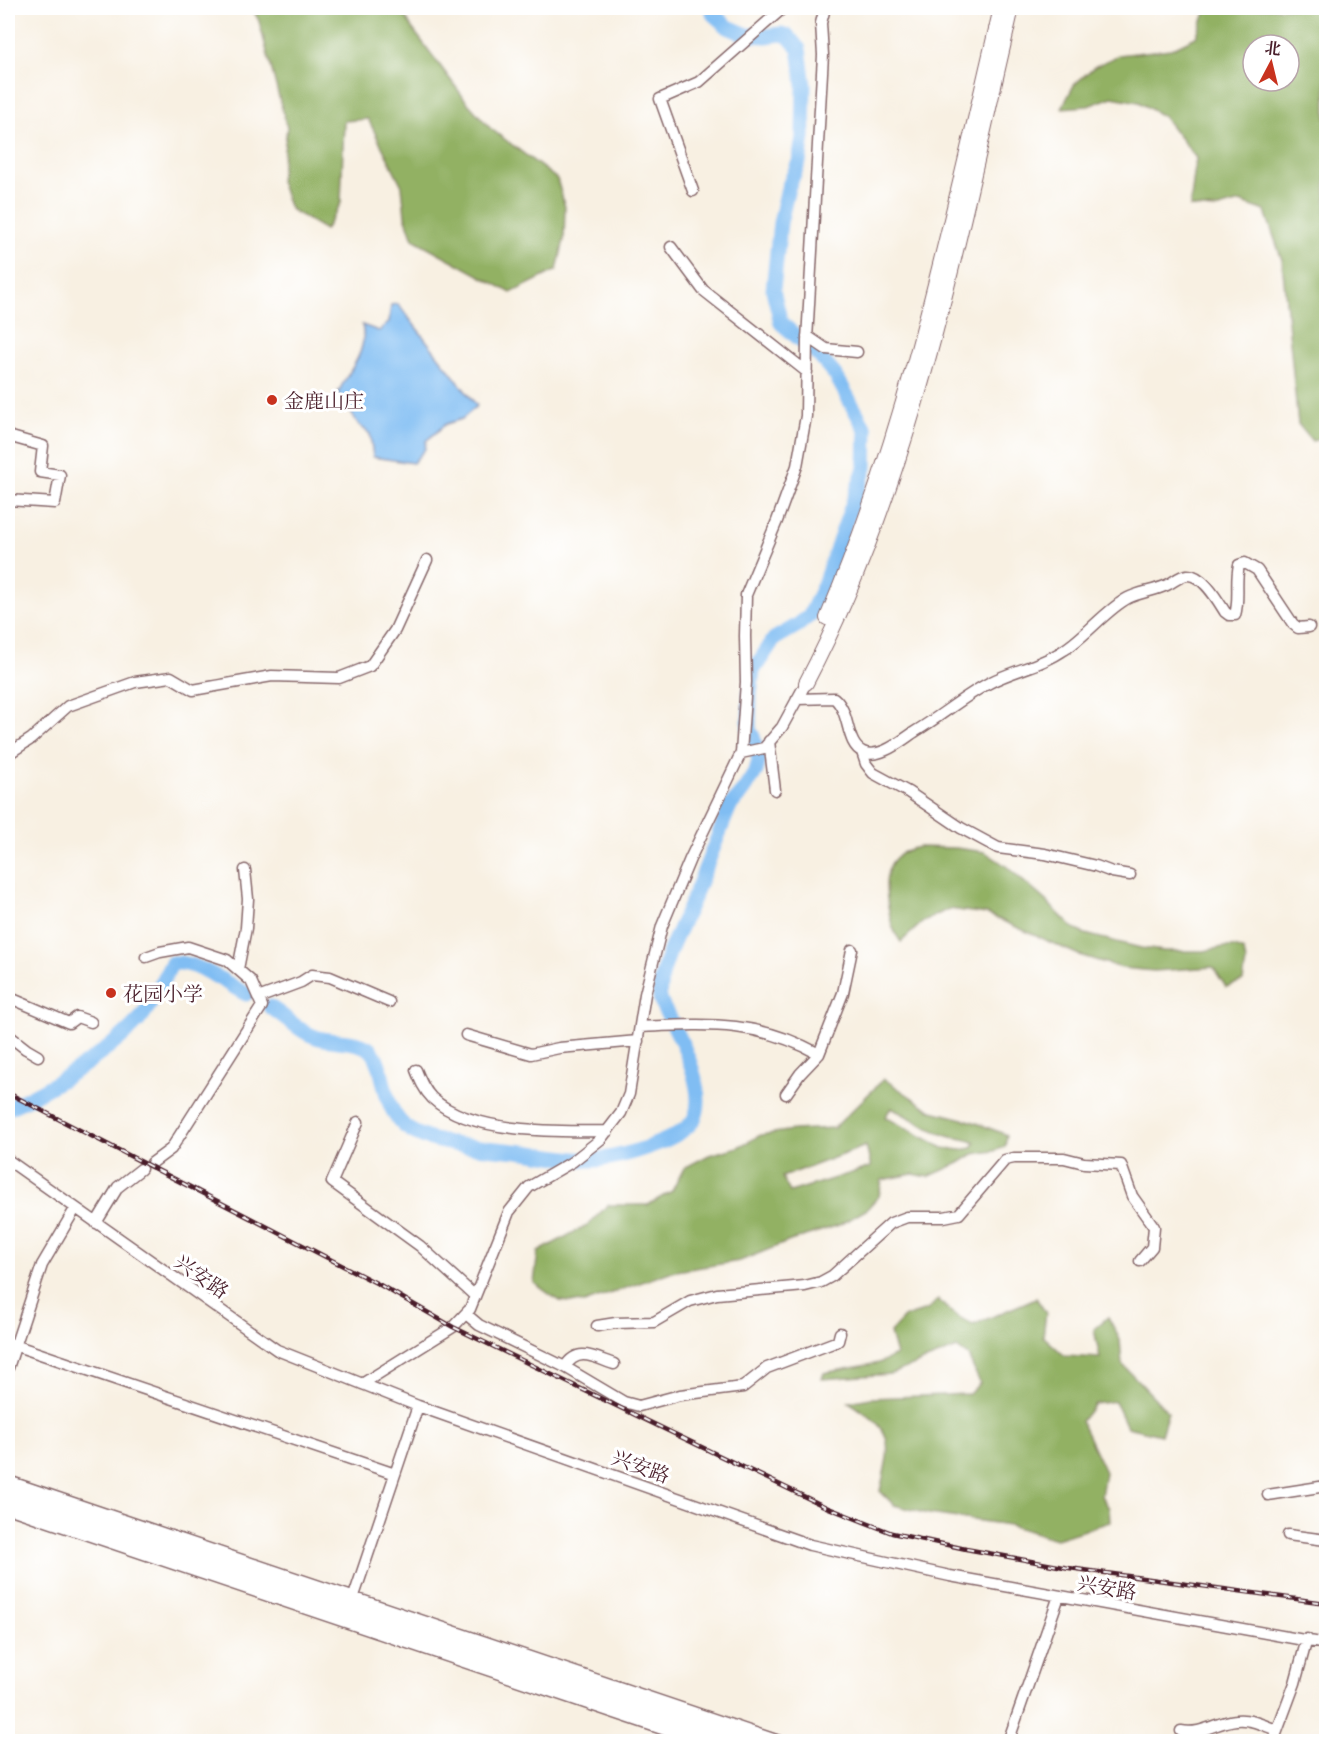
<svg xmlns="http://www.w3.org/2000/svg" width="1334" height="1749" font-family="'Gentium Book Plus','Noto Serif SC',serif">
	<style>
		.forest { fill: #92b164; stroke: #6e6848; stroke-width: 1.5; fill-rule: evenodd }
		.water { fill: #80bdf3; stroke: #656e8f; stroke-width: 1.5 }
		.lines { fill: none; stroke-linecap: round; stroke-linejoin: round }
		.river { stroke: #80bdf3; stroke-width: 15 }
		.minor-casing { stroke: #87686b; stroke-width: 13 }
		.major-casing { stroke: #87686b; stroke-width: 16 }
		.highway-casing { stroke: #87686b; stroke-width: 19 }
		.minor { stroke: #fff; stroke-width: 10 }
		.major { stroke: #fff; stroke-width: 14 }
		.highway { stroke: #fff; stroke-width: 16 }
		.rail-casing { stroke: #4a1f2b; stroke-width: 4.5 }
		.rail { stroke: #fff; stroke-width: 2; stroke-dasharray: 7; stroke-linecap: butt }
		.poi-dot { fill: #c8321e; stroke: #fff; stroke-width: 2 }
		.labels { text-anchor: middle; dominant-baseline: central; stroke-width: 6; stroke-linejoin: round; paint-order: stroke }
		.poi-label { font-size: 20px; fill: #4a1f2b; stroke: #fff; text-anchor: start }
		.street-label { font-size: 20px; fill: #4a1f2b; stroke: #fff }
	</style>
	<rect width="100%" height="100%" fill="#fff"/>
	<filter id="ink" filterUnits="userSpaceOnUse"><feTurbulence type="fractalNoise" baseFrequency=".0167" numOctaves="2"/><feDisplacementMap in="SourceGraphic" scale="12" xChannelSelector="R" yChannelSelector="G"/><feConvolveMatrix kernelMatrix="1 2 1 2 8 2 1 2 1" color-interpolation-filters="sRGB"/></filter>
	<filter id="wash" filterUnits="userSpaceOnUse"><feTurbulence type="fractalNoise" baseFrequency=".008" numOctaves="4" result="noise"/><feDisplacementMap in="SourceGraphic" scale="24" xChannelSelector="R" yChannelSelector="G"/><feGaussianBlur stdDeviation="1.35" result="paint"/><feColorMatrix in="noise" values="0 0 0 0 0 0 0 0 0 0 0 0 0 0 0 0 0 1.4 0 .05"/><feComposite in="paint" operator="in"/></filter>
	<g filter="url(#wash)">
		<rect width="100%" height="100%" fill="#f8f0e2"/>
		<path class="forest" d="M 252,8 L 400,8 L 412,28 L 467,102 L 490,128 L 557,179 L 565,207 L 564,240 L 557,270 L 511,293 L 413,239 L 405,216 L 402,186 L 368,119 L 344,121 L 341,203 L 325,230 L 290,209 L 280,181 L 287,128 L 259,21 Z
			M 1203,8 L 1326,8 L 1326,438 L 1312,441 L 1298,424 L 1282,260 L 1265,211 L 1240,202 L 1215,209 L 1190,207 L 1196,158 L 1164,117 L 1139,102 L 1112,97 L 1088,106 L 1062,108 L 1074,85 L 1094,67 L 1119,55 L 1171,49 L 1196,37 L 1205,13 ZM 1253,45 L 1289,45 L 1289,81 L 1253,81 Z
			M 919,847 L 956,848 L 985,852 L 1006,866 L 1045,900 L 1071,926 L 1082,933 L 1093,936 L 1141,948 L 1164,951 L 1204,951 L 1224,947 L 1235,947 L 1244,951 L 1246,962 L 1243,981 L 1226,987 L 1213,967 L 1154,971 L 1122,968 L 1079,955 L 987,914 L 949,909 L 924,921 L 901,942 C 893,932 891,923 889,911 C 883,881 883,854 919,847 Z
			M 884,1079 L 932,1111 L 971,1121 L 1007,1135 L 1005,1147 L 994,1151 L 973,1154 L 959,1163 L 928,1177 L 913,1174 L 882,1180 L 879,1196 L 866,1210 L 839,1225 L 790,1241 L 740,1261 L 670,1272 L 584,1303 L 559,1301 L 534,1283 L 538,1252 L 589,1224 L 608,1205 L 648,1205 L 672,1191 L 684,1168 L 709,1155 L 738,1147 L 761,1135 L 794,1130 L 834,1128 ZM 891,1108 C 910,1117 927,1129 947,1136 C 957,1139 967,1138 975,1143 L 972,1148 L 961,1150 L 943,1148 L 885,1117 ZM 866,1146 L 871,1167 L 790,1192 L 782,1177 Z
			M 1036,1298 L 1046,1313 L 1043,1336 L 1065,1356 L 1100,1358 L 1094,1329 L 1108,1317 L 1120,1340 L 1122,1364 L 1168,1412 L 1161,1435 L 1127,1427 L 1115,1401 L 1095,1404 L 1081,1421 L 1105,1472 L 1101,1496 L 1109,1508 L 1110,1522 L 1056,1539 L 1009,1525 L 929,1514 L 894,1505 L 880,1491 C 892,1439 895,1432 849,1402 L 871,1398 L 969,1394 L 980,1383 L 968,1356 L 957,1348 L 891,1374 L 822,1379 L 824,1373 L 879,1363 L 896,1355 L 890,1333 L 905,1317 L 927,1310 L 938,1300 L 955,1315 L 973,1325 Z"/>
		<path class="water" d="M 398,304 L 477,406 L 462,419 L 446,424 L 426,441 L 425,449 L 413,463 L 373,457 L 370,434 L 359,425 L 338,393 C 348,371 369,351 362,325 L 379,331 L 389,322 L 391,305 Z"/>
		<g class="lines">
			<path class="river" d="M 270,1007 C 288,1018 302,1035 323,1039 C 337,1042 355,1040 368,1048 C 388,1061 378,1110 410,1130 C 436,1147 494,1148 525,1152 C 548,1155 571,1160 593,1160 C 617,1159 685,1140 695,1117 C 706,1091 684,1046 672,1022 C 668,1015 661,1006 660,998 C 656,975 680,928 689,908 C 704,874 716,840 730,806 L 744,790 L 756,771 L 759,760 L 753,736 L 749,730 L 750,693 L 753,671 L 774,639 L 798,625 L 810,615 L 823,587 L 865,468 L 866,430 L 836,376 L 819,356 L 781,323 L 773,290 L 780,223 L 788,188 L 799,162 L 803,137 L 804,85 L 799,49 L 788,36 L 781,34 L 766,36 L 747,35 L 728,27 L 713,14 L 713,8
				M 8,1108 C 50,1089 107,1054 139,1020 C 150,1008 163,979 172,963 C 197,961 224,982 246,994"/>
		</g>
	</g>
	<g filter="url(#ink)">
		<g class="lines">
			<defs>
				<path id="minor" d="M 693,191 L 660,99 L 699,82 L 783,8
					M 671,247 L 703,290 L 807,372
					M 807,336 L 826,349 L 857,352
					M 8,436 L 43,446 L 40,472 L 60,475 L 55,503 L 8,500
					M 797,699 L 834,698 C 851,712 845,744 863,752 C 880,760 903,739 916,731 C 941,716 963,697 989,683 C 1013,670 1041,666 1064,650 C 1085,637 1107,609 1128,598 C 1140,592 1154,591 1167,585 C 1174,582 1179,576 1187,575 C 1203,574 1218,601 1225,612 L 1229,615 L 1235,615 C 1240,598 1235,582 1239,565 L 1245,563 L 1257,570 L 1293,624 L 1298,628 L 1309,627
					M 769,741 L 775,790
					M 862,752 L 866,764 L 873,773 L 908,792 L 961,828 L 998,848 L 1045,854 L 1096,866 L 1112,872 L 1130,875
					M 741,753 L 764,748 L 782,727 L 806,683
					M 8,754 L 31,739 L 68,706 L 135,682 L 171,677 L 193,690 L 272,676 L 339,678 L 370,666 L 395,630 L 427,560
					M 146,957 L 160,952 L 188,947 L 227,960 L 251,981 L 262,1006 L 171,1149 L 152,1163
					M 238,969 L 246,928 L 248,899 L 245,870
					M 8,997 L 69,1023 L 77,1017 L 91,1022
					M 258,998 L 301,982 L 312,975 L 330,977 L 389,1002
					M 640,1027 C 708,1024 757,1020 819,1054
					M 8,1035 L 26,1049 L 38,1056
					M 466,1035 L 531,1054 L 559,1048 L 638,1041
					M 416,1070 C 420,1080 424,1090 432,1098 C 470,1134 559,1132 608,1131
					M 786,1094 L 800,1074 L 819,1054 L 843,993 L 852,950
					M 358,1122 L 332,1182 L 420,1246 L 475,1296
					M 8,1160 L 277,1350 L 418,1406 L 810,1545 L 950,1576 L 1326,1644
					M 96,1223 L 118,1187 L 141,1169
					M 466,1314 L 479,1325 L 565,1367 L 624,1402 L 639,1406 L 680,1395 L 743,1387 L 767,1368 L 838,1341 L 840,1333
					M 597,1326 L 616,1323 L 654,1322 L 690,1301 L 717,1294 L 805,1286 L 821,1282 L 832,1276 L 891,1223 L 907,1217 L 944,1217 L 959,1214 L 1005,1160 L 1014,1158 L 1064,1158 L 1084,1163 L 1121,1165 L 1132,1196 L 1154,1227 L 1152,1247 L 1140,1261
					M 8,1343 L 395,1474
					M 565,1367 C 578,1346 595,1358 614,1364
					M 8,1368 L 42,1265 L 75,1209
					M 362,1384 L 453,1327 L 470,1309 L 509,1212 L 529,1187 L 572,1162 L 601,1139 L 621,1113 L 629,1094 L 645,994 L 662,926 L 690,859 L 741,753 L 746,682 L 745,636 L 746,595 L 777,521 L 797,466 L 806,416 L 807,340 L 823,55 L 821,23 L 825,8
					M 8,1481 L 782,1742
					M 1268,1495 L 1326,1486
					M 1288,1535 L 1326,1540
					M 352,1602 L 418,1406
					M 1181,1731 C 1202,1735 1216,1722 1236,1720 C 1250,1718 1265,1726 1277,1730
					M 1008,1742 L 1059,1596
					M 1273,1742 L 1295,1683 L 1307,1639"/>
				<path id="major" d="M 827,618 C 910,422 952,214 1001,8
					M 806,683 C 915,476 959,233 1012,8"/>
				<path id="highway" d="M 8,1491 L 752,1742
					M 8,1505 L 710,1742"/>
			</defs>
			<use href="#minor" class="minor-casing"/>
			<use href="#major" class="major-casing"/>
			<use href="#highway" class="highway-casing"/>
			<use href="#minor" class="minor"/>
			<use href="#major" class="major"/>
			<use href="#highway" class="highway"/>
			<defs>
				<path id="rail" d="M 8,1093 L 380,1285 L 453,1327 L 826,1507 L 892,1533 L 966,1549 L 1069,1568 L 1326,1603"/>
			</defs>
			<use href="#rail" class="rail-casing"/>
			<use href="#rail" class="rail"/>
		</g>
	</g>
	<g class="poi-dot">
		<circle cx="272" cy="400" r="6"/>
		<circle cx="111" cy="993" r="6"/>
	</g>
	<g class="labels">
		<g class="poi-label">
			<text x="284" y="400">金鹿山庄</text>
			<text x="123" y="993">花园小学</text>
		</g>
		<g class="street-label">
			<text transform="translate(202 1276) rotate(35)">兴安路</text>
			<text transform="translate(641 1466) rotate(20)">兴安路</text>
			<text transform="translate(1107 1587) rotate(10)">兴安路</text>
		</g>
	</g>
	<rect width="1334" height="1749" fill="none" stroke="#fff" stroke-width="30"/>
	<g transform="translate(1271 63) rotate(7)"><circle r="28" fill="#ffffff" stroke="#b7a5aa" stroke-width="1.5"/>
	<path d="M0-4.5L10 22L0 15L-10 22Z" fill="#c8321e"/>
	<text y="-9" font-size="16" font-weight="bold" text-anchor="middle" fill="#4a1f2b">北</text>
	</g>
</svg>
